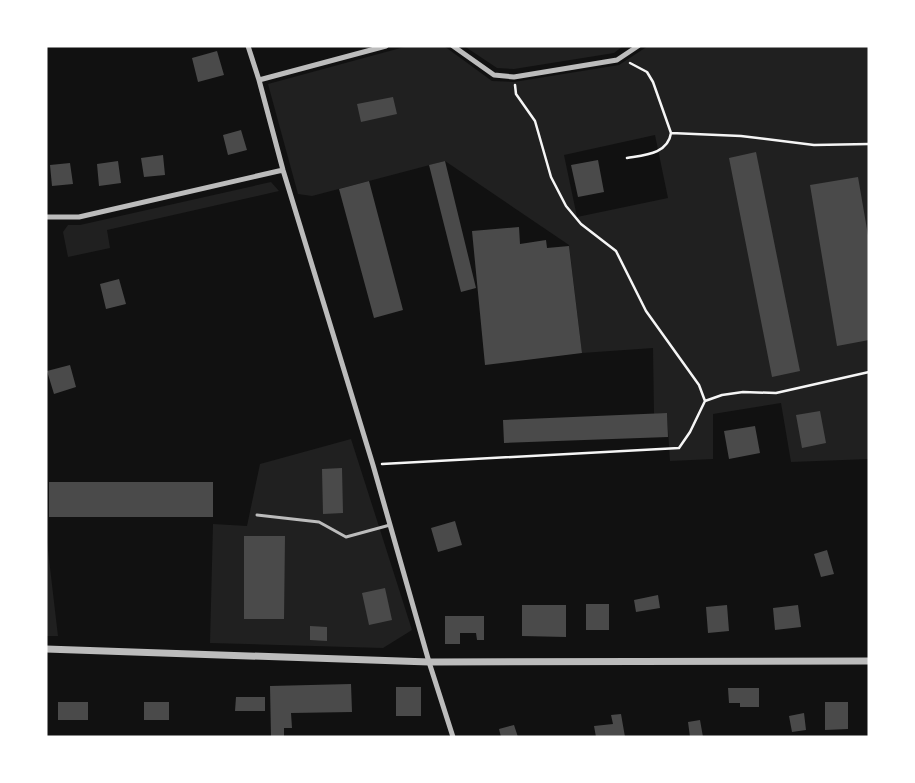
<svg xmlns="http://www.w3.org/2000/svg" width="915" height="783" font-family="Rubik,sans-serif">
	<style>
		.green { fill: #202020; fill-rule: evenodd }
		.building { fill: #4a4a4a }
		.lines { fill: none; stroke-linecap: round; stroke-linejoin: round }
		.path { stroke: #f5f5f5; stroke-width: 2.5 }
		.service { stroke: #bcbcbc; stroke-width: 3 }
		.minor { stroke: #bcbcbc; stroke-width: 5 }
		.tertiary { stroke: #bcbcbc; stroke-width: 7 }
	</style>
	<rect width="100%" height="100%" fill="#111"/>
	<path class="green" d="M 408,46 L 444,46 L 492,81 L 514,82 L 619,65 L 648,46 L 869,46 L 869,459 L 791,462 L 781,403 L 713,414 L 713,459 L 670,461 L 667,413 L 654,414 L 653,348 L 582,353 L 569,245 L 445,161 L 312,196 L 298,194 L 268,84 ZM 655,135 L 668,198 L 577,217 L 564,155 Z
		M 464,46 L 623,46 L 614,53 L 514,69 L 497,68 Z
		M 271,182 L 279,191 L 107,230 L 110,248 L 68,257 L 63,232 L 68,225 L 80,225 Z
		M 351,439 L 412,630 L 383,648 L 210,643 L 213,524 L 247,526 L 260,464 Z
		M 46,542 L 47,542 L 58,636 L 46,636 Z"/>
	<path class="building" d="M 217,51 L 224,75 L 198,82 L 192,58 Z
		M 393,97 L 397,114 L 361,122 L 357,104 Z
		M 241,130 L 247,150 L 228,155 L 223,135 Z
		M 756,152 L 800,371 L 772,377 L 729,158 Z
		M 163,155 L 165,175 L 144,177 L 141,158 Z
		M 598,160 L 604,192 L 578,197 L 571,165 Z
		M 118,161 L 121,183 L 99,186 L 97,164 Z
		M 445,161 L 476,288 L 461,292 L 429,165 Z
		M 70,163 L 73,184 L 52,186 L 50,165 Z
		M 858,177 L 869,241 L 869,340 L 837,346 L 810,185 Z
		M 369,181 L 403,310 L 374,318 L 339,189 Z
		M 519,227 L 520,244 L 546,240 L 547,248 L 569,246 L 582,353 L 485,365 L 472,231 Z
		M 119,279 L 126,304 L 106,309 L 100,284 Z
		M 70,365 L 76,387 L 54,394 L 47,371 Z
		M 820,411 L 826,443 L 802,448 L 796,415 Z
		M 667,413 L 668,437 L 504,443 L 503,420 Z
		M 755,426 L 760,453 L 729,459 L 724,431 Z
		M 342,468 L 343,513 L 323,514 L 322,469 Z
		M 49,482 L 213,482 L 213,517 L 49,517 Z
		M 455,521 L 462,545 L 438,552 L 431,528 Z
		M 244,536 L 285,536 L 284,619 L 244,619 Z
		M 827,550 L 834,574 L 821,577 L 814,554 Z
		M 385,588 L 392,620 L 369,625 L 362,593 Z
		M 658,595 L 660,608 L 636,612 L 634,600 Z
		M 586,604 L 609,604 L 609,630 L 586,630 Z
		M 522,605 L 566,605 L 566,637 L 522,636 Z
		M 727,605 L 729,631 L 708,633 L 706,607 Z
		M 798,605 L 801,627 L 775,630 L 773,608 Z
		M 445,616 L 484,616 L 484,640 L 477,640 L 476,633 L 460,633 L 460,644 L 445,644 Z
		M 310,626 L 327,627 L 327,641 L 310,640 Z
		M 351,684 L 352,712 L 291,713 L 292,728 L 284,728 L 284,737 L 271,737 L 270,686 Z
		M 396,687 L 421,687 L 421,716 L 396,716 Z
		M 728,688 L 759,688 L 759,707 L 740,707 L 740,703 L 729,703 Z
		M 236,697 L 265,697 L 265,711 L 235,711 Z
		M 58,702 L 88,702 L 88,720 L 58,720 Z
		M 144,702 L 169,702 L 169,720 L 144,720 Z
		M 825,702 L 848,702 L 848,729 L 825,730 Z
		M 804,713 L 806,730 L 792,732 L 789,716 Z
		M 621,714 L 625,737 L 596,737 L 594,726 L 613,724 L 611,715 Z
		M 700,720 L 703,737 L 690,737 L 688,722 Z
		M 514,725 L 518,737 L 501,737 L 499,729 Z"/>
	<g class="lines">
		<path class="path" d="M 515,85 L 516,94 L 535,121 L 551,177 L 566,206 L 581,224 L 616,251 L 646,311 L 699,385 L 705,401
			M 671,133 L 741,136 L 814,145 L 869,144
			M 627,158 C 644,155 668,154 671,133 L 653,82 L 647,72 L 630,63
			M 382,464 L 679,448 L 690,432 L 705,401 L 722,395 L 743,392 L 776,393 L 869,372"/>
		<path class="service" d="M 257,515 L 319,522 L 346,537 L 390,525"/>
		<path class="minor" d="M 248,46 L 259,80 L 283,170 L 373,465 L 429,662 L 453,737
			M 453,46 L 494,75 L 514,77 L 617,60 L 638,46
			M 259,80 L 386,46
			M 46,217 L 79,217 L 283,170"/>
		<path class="tertiary" d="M 46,649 L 429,662 L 869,661"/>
	</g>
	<rect width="915" height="783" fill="none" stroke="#ffffff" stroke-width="95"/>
</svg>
